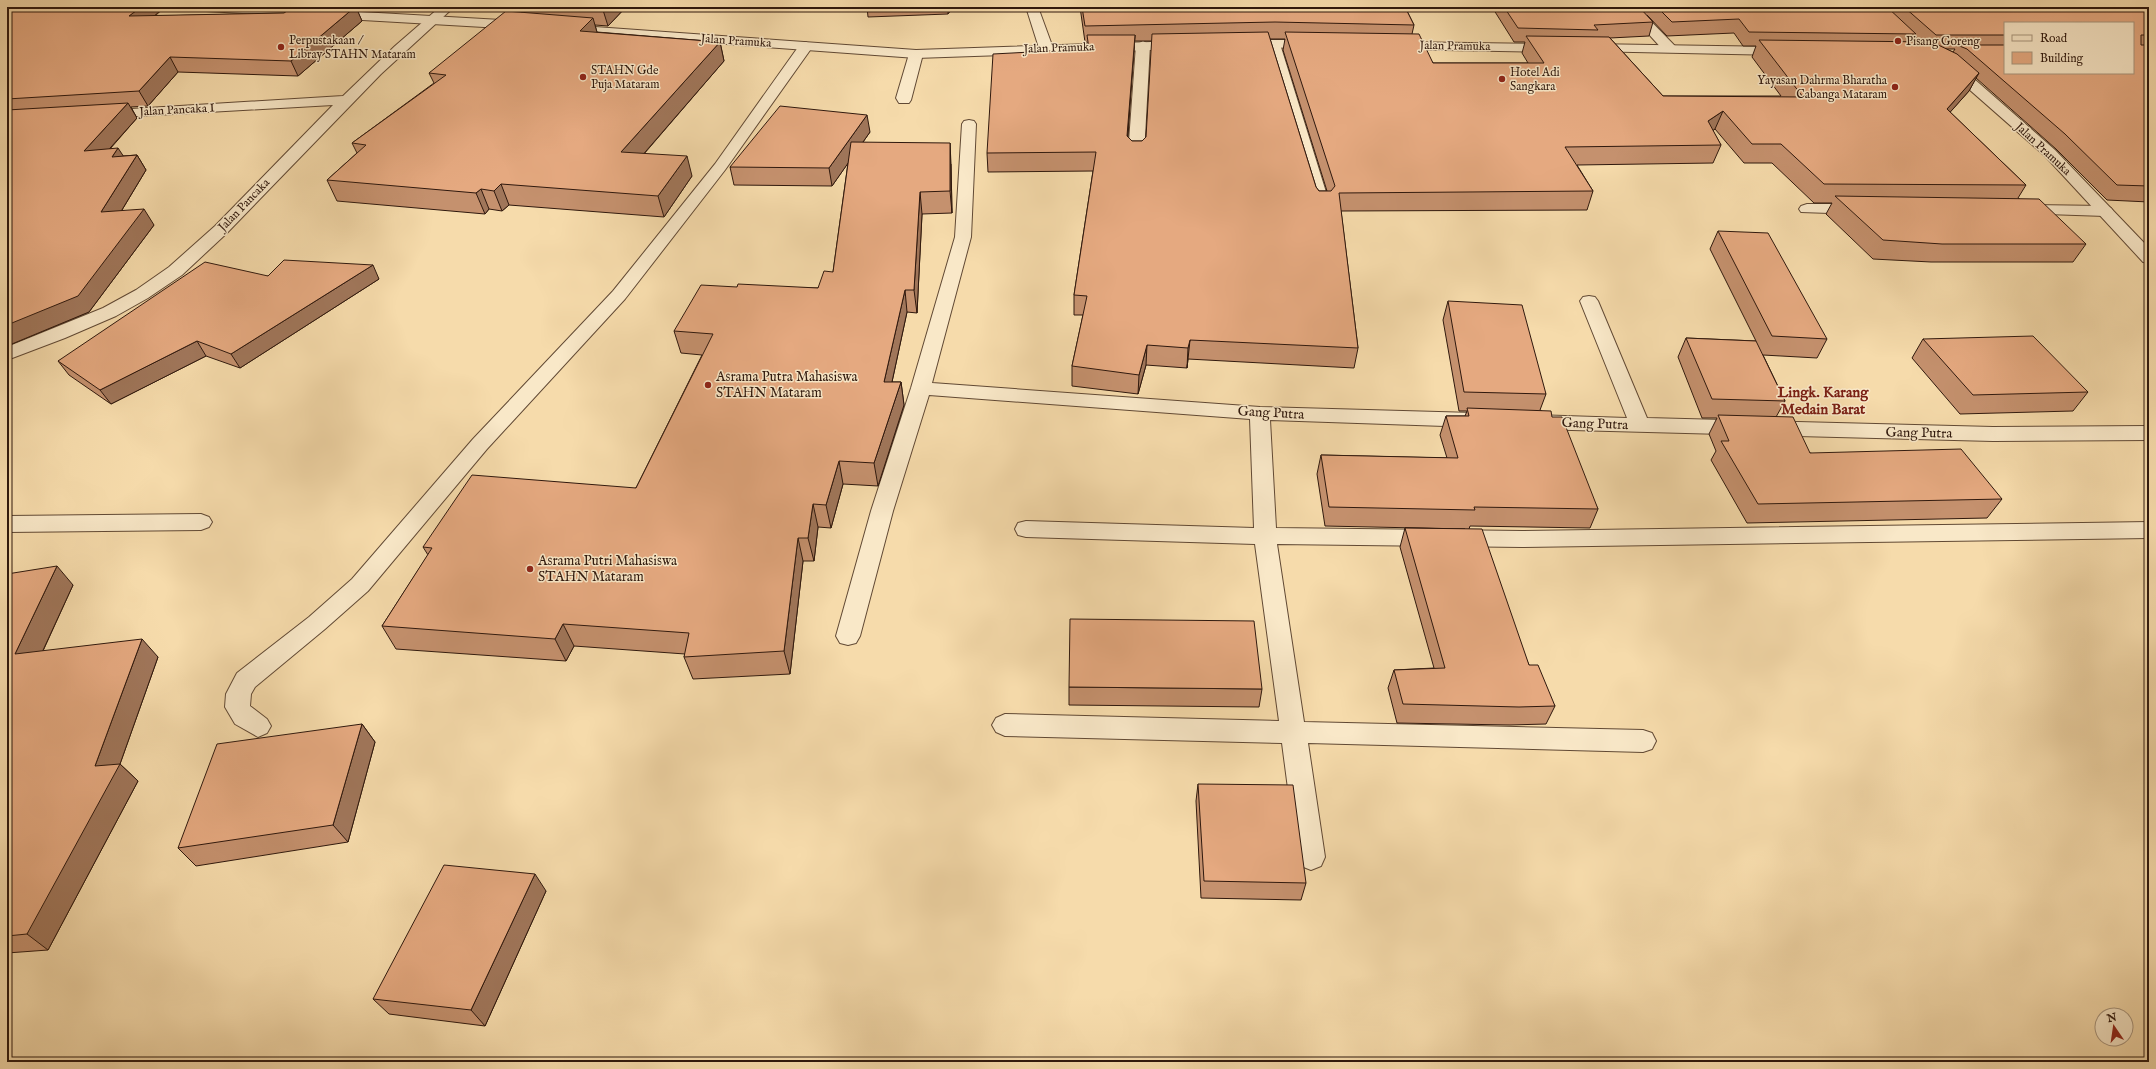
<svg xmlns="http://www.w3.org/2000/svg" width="2156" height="1069" font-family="'IM FELL English',serif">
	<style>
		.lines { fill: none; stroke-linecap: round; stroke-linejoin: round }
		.minor-casing { stroke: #614934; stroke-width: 2 }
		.tertiary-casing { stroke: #614934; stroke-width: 2 }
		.minor { fill: #f9e8c8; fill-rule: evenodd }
		.tertiary { fill: #f9e8c8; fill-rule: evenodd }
		.wall { fill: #c5916e; stroke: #2f180d; fill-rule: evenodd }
		.shaded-wall { fill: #a0765a; stroke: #2f180d }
		.building { fill: #e5a980; stroke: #2f180d }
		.poi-dot { fill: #8f2418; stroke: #f9e8c8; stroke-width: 1.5 }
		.labels { text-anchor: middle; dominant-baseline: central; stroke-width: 3; stroke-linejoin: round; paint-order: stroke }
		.far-poi-label { font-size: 12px; fill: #2f180d; stroke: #f9e8c8; text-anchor: start }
		.far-street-label { font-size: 12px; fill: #2f180d; stroke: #f9e8c8 }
		.poi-label { font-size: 14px; fill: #2f180d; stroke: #f9e8c8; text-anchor: start }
		.street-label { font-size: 14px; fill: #2f180d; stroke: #f9e8c8 }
		.neighbourhood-label { font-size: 15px; font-weight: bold; fill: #7a1f14; stroke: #f9e8c8 }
	</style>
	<rect width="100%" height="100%" fill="#f6dbab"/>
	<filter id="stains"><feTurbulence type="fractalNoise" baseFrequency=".005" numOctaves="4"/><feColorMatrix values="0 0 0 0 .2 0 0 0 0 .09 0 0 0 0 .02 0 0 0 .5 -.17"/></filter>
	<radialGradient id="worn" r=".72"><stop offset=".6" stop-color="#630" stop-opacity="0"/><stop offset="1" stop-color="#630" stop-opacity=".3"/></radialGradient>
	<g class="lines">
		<defs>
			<path id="minor" d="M 440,7 L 454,7 L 381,74 L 227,233 L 182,275 L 148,298 L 116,316 L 65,338 L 7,360 L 7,347 L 103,308 L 136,290 L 169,267 L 215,226 L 333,105 L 104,118 L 99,117 L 97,114 L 99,111 L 343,96 L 395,46 Z
				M 1026,7 L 1038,7 L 1053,48 L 1051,51 L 1041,51 L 1039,48 Z
				M 1624,7 L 1637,7 L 1675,46 L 1677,49 L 1675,52 L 1665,52 Z
				M 1273,40 L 1280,44 L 1330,205 L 1328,208 L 1316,208 L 1314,205 L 1266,44 Z
				M 1143,41 L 1150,45 L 1144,155 L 1141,158 L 1131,158 L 1128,155 L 1136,45 Z
				M 806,42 L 813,46 L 725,170 L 625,299 L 487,449 L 368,591 L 325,629 L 255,687 L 251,694 L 250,706 L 267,719 L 271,726 L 267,733 L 258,737 L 235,724 L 225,707 L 226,694 L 237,673 L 309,617 L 352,579 L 473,439 L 613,291 L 715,164 L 801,43 Z
				M 916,50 L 923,54 L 911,100 L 909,103 L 899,103 L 896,98 L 909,54 Z
				M 969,120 L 974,121 L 976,124 L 971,237 L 932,383 L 1260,407 L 1474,413 L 1481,415 L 1484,420 L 1481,425 L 1474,427 L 1270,420 L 1276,528 L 1522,531 L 2149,522 L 2149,538 L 1522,547 L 1277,544 L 1304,722 L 1643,730 L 1652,733 L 1656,741 L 1652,749 L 1643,752 L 1308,743 L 1325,857 L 1321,866 L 1311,870 L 1301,866 L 1297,857 L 1282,743 L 1005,736 L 996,732 L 992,725 L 996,718 L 1005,714 L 1279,721 L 1255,544 L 1026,537 L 1018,535 L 1015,529 L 1018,523 L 1026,521 L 1254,528 L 1250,419 L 929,395 L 893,511 L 860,636 L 856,643 L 848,645 L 840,643 L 836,636 L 871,511 L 911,388 L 955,237 L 962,124 L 964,121 Z
				M 1807,204 L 1858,204 L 1864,206 L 1866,209 L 1864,212 L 1858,214 L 1801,212 L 1799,209 L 1801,206 Z
				M 2022,205 L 2105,206 L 2111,208 L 2113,211 L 2111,214 L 2105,216 L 2016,213 L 2014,210 L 2016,207 Z
				M 1589,296 L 1595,297 L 1598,301 L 1647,418 L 1993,427 L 2149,426 L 2149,440 L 1993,441 L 1534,429 L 1527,427 L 1524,422 L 1527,417 L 1534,415 L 1627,418 L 1580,301 L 1583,297 Z
				M 201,514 L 209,517 L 212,522 L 209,527 L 201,530 L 7,532 L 7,516 Z"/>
			<path id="tertiary" d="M 200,7 L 273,7 L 520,21 L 526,25 L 520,29 L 206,11 Z
				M 567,25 L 916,50 L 1181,41 L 1188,45 L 1181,49 L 916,58 L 562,32 L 560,29 L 562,26 Z
				M 1242,40 L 1313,40 L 1320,44 L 1313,48 L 1237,47 L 1235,44 Z
				M 1396,42 L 1553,44 L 1560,48 L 1553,52 L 1391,49 L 1389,46 Z
				M 1590,44 L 1785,47 L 1792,51 L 1785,55 L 1585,51 L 1583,48 L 1585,45 Z
				M 1951,62 L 1956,63 L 2055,150 L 2149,248 L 2149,263 L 2143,262 L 2045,156 L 1946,69 L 1944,66 Z"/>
		</defs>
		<use href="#minor" class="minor-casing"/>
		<use href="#tertiary" class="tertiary-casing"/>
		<use href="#minor" class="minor"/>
		<use href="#tertiary" class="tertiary"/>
	</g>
	<path class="wall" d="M 7,7 L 165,7 L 155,16 L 284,13 L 293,7 L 378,7 L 374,10 L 357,10 L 362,21 L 298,76 L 178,72 L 148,106 L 131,107 L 137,118 L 110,149 L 123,156 L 137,155 L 146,170 L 122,210 L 154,225 L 89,312 L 7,346 Z
		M 520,7 L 626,7 L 608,26 L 595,25 L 597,32 L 720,42 L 724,61 L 644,154 L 692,176 L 664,217 L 509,205 L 502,211 L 489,209 L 485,214 L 337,201 L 327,180 L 357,153 L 352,143 L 434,83 L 429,73 L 522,13 Z
		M 867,7 L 953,7 L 948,14 L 868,17 Z
		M 1080,7 L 1405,7 L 1414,25 L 1412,34 L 1433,63 L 1528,63 L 1522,53 L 1525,42 L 1514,42 L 1492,7 L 2149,7 L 2149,202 L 2107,200 L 2056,149 L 1976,78 L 1969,91 L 1950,112 L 2026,185 L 2018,198 L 2086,244 L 2073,262 L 1931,262 L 1873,259 L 1826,214 L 1832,203 L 1814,203 L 1772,163 L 1744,163 L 1715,129 L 1713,131 L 1721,145 L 1713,163 L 1577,165 L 1593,191 L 1587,210 L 1341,211 L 1358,348 L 1354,368 L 1188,359 L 1187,368 L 1146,365 L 1138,394 L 1072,386 L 1072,366 L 1083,315 L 1074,315 L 1074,295 L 1093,171 L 988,172 L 987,153 L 1087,49 L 1087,42 L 1085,42 ZM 1647,15 L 1667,36 L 1734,33 L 1743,46 L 1756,46 L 1752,57 L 1781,96 L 1663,96 L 1610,38 L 1649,36 L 1653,22 ZM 2005,23 L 2133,73 L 2005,73 ZM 1915,36 L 1921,42 L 1912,42 ZM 1270,39 L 1285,39 L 1283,50 L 1327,191 L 1319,191 L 1316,187 ZM 1134,41 L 1152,41 L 1146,137 L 1142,141 L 1132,141 L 1128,137 ZM 1946,49 L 1955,49 L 1953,52 Z
		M 870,132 L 863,142 L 951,164 L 952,213 L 922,214 L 917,313 L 907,312 L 892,382 L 901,382 L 904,405 L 878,486 L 843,484 L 831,528 L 818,527 L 814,561 L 803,561 L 790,674 L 693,679 L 684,657 L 685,654 L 574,646 L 566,661 L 396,649 L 382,626 L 428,555 L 423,547 L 636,488 L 702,355 L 681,353 L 674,331 L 737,287 L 818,288 L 833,272 L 848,163 L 832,186 L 734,185 L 730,167 Z
		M 1718,231 L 1827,339 L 1817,358 L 1763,355 L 1785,401 L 1776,417 L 1810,453 L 2002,499 L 1987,518 L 1747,523 L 1711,460 L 1716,451 L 1709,434 L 1717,418 L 1702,418 L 1678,357 L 1686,338 L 1756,341 L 1710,249 Z
		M 268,276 L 379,279 L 240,368 L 206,356 L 111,404 L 69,375 L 58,361 Z
		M 1448,301 L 1546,394 L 1540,410 L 1552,417 L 1598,509 L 1590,528 L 1470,526 L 1469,529 L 1529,665 L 1555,706 L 1546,724 L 1510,725 L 1397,723 L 1388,688 L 1394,670 L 1434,668 L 1400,547 L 1405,528 L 1465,529 L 1325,526 L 1317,474 L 1321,455 L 1447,458 L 1440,435 L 1446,416 L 1465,416 L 1467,411 L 1459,411 L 1443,320 Z
		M 1923,339 L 2088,392 L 2073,411 L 1960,414 L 1912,358 Z
		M 7,574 L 73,585 L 43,651 L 158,657 L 120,764 L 138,781 L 48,950 L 7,953 Z
		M 1069,687 L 1262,689 L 1259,707 L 1069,705 Z
		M 362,724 L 375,742 L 348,842 L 196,866 L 178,848 Z
		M 1198,784 L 1306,883 L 1301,900 L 1201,898 L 1196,801 Z
		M 546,891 L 485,1026 L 389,1014 L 373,999 Z"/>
	<path class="shaded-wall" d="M 141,7 L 165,7 L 137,30 L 129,16 Z
		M 355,7 L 356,7 L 362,21 L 298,76 L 291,61 Z
		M 372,7 L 378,7 L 374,10 Z
		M 606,7 L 626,7 L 608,26 L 603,10 Z
		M 948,7 L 953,7 L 948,14 Z
		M 593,18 L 598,36 L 580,31 Z
		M 1135,35 L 1134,52 L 1126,155 L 1127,136 Z
		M 720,42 L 724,61 L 627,173 L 621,152 Z
		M 170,57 L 178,72 L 148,106 L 139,91 Z
		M 1979,73 L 1969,91 L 1937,127 L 1947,109 Z
		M 128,103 L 137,118 L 94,166 L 84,151 Z
		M 1723,111 L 1715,129 L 1700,140 L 1708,121 Z
		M 867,115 L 870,132 L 832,186 L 829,168 Z
		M 950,143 L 951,164 L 952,213 L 950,191 Z
		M 118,148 L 128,163 L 112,157 Z
		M 137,155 L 146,170 L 111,228 L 101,212 Z
		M 687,156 L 692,176 L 664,217 L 658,196 Z
		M 501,184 L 509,205 L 502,211 L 494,191 Z
		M 481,189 L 489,209 L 485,214 L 476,193 Z
		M 920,192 L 922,214 L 917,313 L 914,290 Z
		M 144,209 L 154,225 L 89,312 L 7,346 L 7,325 Z
		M 373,265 L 379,279 L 240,368 L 231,354 Z
		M 905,290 L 907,312 L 887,405 L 884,382 Z
		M 1190,340 L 1188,359 L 1187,368 L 1188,348 Z
		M 197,341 L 206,356 L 111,404 L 100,390 Z
		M 1147,345 L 1146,365 L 1138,394 L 1139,375 Z
		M 901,382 L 904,405 L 878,486 L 874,463 Z
		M 839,461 L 843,484 L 831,528 L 826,505 Z
		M 813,504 L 818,527 L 814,561 L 808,538 Z
		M 798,538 L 803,561 L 790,674 L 784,651 Z
		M 57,566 L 73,585 L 33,672 L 15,654 Z
		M 563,624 L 574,646 L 566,661 L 555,639 Z
		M 142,639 L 158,657 L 120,764 L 138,781 L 48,950 L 27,934 L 95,766 Z
		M 362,724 L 375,742 L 348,842 L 333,825 Z
		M 535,874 L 546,891 L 485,1026 L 471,1010 Z"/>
	<path class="building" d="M 7,7 L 141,7 L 129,16 L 284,13 L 293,7 L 355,7 L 291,61 L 170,57 L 139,91 L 7,99 Z
		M 560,7 L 606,7 L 603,10 Z
		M 867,7 L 919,7 L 867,9 Z
		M 1082,7 L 1405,7 L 1414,25 L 1275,22 L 1085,26 Z
		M 1504,7 L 1639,7 L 1653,22 L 1594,25 L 1598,30 L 1518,28 Z
		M 1657,7 L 1887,7 L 1916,34 L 1749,32 L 1739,19 L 1672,22 Z
		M 1904,7 L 2149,7 L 2149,35 L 2141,35 L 2141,45 L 2149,45 L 2149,186 L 2117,185 L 2065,134 L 1967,49 L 1957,45 L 2005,45 L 2005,73 L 2133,73 L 2133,23 L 2005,23 L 2005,35 L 1936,35 Z
		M 506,11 L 593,18 L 580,31 L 720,42 L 621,152 L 687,156 L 658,196 L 501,184 L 494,191 L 481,189 L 476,193 L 327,180 L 366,145 L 352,143 L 446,75 L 429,73 Z
		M 1268,32 L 1316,187 L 1319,191 L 1331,191 L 1335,186 L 1285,32 L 1419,34 L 1433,63 L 1544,63 L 1526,36 L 1609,37 L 1663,96 L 1803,97 L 1759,40 L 1932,42 L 1957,54 L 1979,73 L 1947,109 L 2026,185 L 1824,184 L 1781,144 L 1752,144 L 1723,111 L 1708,121 L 1721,145 L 1565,147 L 1593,191 L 1339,193 L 1358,348 L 1190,340 L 1188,348 L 1147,345 L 1139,375 L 1072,366 L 1087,296 L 1074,295 L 1096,152 L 987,153 L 993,54 L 1089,49 L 1087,35 L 1135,35 L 1127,136 L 1132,141 L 1142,141 L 1146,137 L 1152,34 Z
		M 128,103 L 84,151 L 118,148 L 112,157 L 137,155 L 101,212 L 144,209 L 78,296 L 7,325 L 7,110 Z
		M 780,106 L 867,115 L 829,168 L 730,167 Z
		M 851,142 L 950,143 L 950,191 L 920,192 L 914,290 L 905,290 L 884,382 L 901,382 L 874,463 L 839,461 L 826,505 L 813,504 L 808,538 L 798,538 L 784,651 L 684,657 L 689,633 L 563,624 L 555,639 L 382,626 L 432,548 L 423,547 L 472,475 L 636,488 L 713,334 L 674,331 L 701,285 L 737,287 L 738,284 L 818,288 L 824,271 L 833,272 Z
		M 1835,196 L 2039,199 L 2086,244 L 1942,244 L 1883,240 Z
		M 1718,231 L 1768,233 L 1827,339 L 1772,336 Z
		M 284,260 L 373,265 L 231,354 L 197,341 L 100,390 L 58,361 L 205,262 L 268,276 Z
		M 1448,301 L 1522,305 L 1546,394 L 1464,392 Z
		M 2033,336 L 2088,392 L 1973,395 L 1923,339 Z
		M 1686,338 L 1756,341 L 1785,401 L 1712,399 Z
		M 1467,408 L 1551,411 L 1552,417 L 1562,417 L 1598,509 L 1474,507 L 1475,510 L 1329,507 L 1321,455 L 1458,458 L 1446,416 L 1469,416 Z
		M 1718,415 L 1793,417 L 1810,453 L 1961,449 L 2002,499 L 1758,504 L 1721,441 L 1729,441 Z
		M 1405,528 L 1482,529 L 1529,665 L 1538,665 L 1555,706 L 1519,707 L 1403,704 L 1394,670 L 1445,668 Z
		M 57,566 L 15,654 L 142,639 L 95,766 L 120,764 L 27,934 L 7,936 L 7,574 Z
		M 1070,619 L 1254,621 L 1262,689 L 1069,687 Z
		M 362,724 L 333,825 L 178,848 L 217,744 Z
		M 1198,784 L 1293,785 L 1306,883 L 1204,881 Z
		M 444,865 L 535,874 L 471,1010 L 373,999 Z"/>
	<g class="poi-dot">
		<circle cx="1898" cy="41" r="4"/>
		<circle cx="281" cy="47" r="4"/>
		<circle cx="583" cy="77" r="4"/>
		<circle cx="1502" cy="79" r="4"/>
		<circle cx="1895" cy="87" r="4"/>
		<circle cx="708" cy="385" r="4"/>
		<circle cx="530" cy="569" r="4"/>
	</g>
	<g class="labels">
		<g class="far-poi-label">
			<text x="289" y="40">Perpustakaan /<tspan x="289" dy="14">Libray STAHN Mataram</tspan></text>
			<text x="1906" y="41">Pisang Goreng</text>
			<text x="591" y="70">STAHN Gde<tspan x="591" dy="14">Puja Mataram</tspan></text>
			<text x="1510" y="72">Hotel Adi<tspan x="1510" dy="14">Sangkara</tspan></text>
			<text x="1887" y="80" text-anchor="end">Yayasan Dahrma Bharatha<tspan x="1887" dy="14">Cabanga Mataram</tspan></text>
		</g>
		<g class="far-street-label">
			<text transform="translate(736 41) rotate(4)">Jalan Pramuka</text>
			<text transform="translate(1455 46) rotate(1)">Jalan Pramuka</text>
			<text transform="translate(1059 48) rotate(-2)">Jalan Pramuka</text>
			<text transform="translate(177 110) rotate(-3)">Jalan Pancaka I</text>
			<text transform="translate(2043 149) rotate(43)">Jalan Pramuka</text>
			<text transform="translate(244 205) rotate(-46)">Jalan Pancaka</text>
		</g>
		<g class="poi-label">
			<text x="716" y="377">Asrama Putra Mahasiswa<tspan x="716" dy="16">STAHN Mataram</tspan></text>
			<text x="538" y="561">Asrama Putri Mahasiswa<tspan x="538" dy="16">STAHN Mataram</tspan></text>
		</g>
		<g class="street-label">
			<text transform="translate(1271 413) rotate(3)">Gang Putra</text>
			<text transform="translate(1595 424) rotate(2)">Gang Putra</text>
			<text transform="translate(1919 433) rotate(1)">Gang Putra</text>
		</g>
		<g class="neighbourhood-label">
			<text x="1823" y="392">Lingk. Karang<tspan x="1823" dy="17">Medain Barat</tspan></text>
		</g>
	</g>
	<rect width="2156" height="1069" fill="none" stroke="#f6dbab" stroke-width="24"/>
	<rect x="8" y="8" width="2140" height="1053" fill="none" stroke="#2f180d" stroke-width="2"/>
	<rect x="12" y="12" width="2132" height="1045" fill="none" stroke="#2f180d"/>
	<rect x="2004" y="22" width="130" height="52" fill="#f9e8c8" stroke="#a8957d"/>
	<rect x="2012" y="35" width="20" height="6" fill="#f9e8c8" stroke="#a8957d"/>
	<text x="2040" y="42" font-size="12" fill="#2f180d">Road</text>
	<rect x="2012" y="52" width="20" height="12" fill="#e5a980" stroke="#a8957d"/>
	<text x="2040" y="62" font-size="12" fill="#2f180d">Building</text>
	<g transform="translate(2114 1027) rotate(347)"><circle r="19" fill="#f9e8c8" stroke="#a8957d"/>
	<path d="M0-3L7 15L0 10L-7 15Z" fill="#8f2418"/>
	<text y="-6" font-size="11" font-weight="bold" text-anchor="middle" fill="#2f180d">N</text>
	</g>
	<rect width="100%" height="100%" filter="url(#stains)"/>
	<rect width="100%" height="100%" fill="url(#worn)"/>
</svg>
